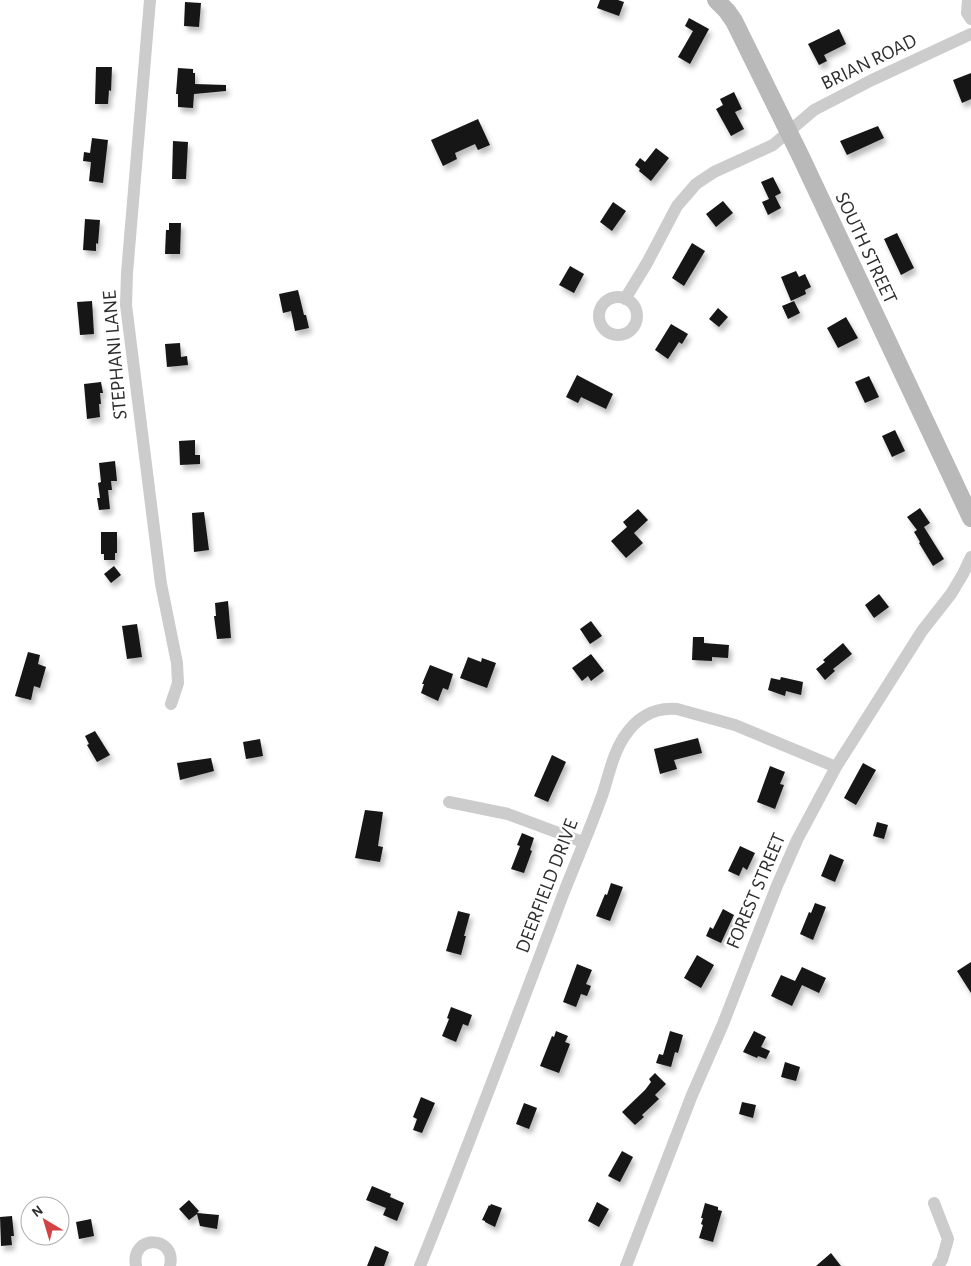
<svg xmlns="http://www.w3.org/2000/svg" width="971" height="1266" font-family="'Alegreya Sans',sans-serif">
	<style>
		.building { fill: #161616; filter: url(#shadow) }
		.lines { fill: none; stroke-linecap: round; stroke-linejoin: round }
		.street { stroke: #ccc; stroke-width: 12 }
		.secondary { stroke: #b9b9b9; stroke-width: 18 }
		.labels { text-anchor: middle; dominant-baseline: central; stroke-width: 5; stroke-linejoin: round; paint-order: stroke }
		.street-label { font-size: 20px; fill: #2f2f2f; stroke: #fff }
	</style>
	<defs>
		<filter id="shadow"><feDropShadow dx="3" dy="5" stdDeviation="2.5" flood-color="#0004"/></filter>
	</defs>
	<rect width="100%" height="100%" fill="#fff"/>
	<path class="building" d="M 600,0 L 618,0 L 624,2 L 619,16 L 597,8 Z
		M 185,2 L 201,3 L 199,27 L 184,26 Z
		M 689,18 L 709,29 L 690,64 L 678,57 L 693,31 L 685,26 Z
		M 839,29 L 846,44 L 824,55 L 827,61 L 819,65 L 808,44 Z
		M 96,67 L 112,67 L 111,91 L 109,90 L 108,104 L 95,104 Z
		M 178,68 L 193,69 L 193,73 L 195,73 L 195,84 L 226,85 L 226,91 L 194,94 L 193,108 L 178,107 L 178,94 L 176,94 Z
		M 971,73 L 971,99 L 962,103 L 953,80 Z
		M 734,92 L 742,109 L 735,112 L 744,129 L 731,136 L 716,109 L 723,105 L 720,99 Z
		M 478,119 L 490,145 L 478,150 L 475,144 L 455,153 L 457,159 L 443,166 L 431,140 Z
		M 878,126 L 884,138 L 847,155 L 840,141 Z
		M 92,138 L 108,140 L 103,183 L 89,181 L 91,162 L 83,161 L 84,152 L 90,153 Z
		M 173,141 L 188,142 L 186,179 L 172,179 Z
		M 656,148 L 669,158 L 651,181 L 639,171 L 640,169 L 635,165 L 640,158 L 645,162 Z
		M 773,177 L 781,193 L 775,196 L 781,208 L 768,215 L 762,202 L 769,199 L 761,182 Z
		M 723,201 L 733,213 L 716,227 L 706,214 Z
		M 613,202 L 626,211 L 612,231 L 600,222 Z
		M 85,219 L 100,220 L 98,244 L 96,243 L 96,251 L 83,250 Z
		M 169,223 L 181,223 L 180,254 L 165,254 L 166,230 L 169,230 Z
		M 897,233 L 914,268 L 901,275 L 884,239 Z
		M 692,243 L 705,251 L 684,286 L 672,278 Z
		M 570,266 L 584,274 L 574,293 L 559,285 Z
		M 796,271 L 799,277 L 805,274 L 811,287 L 805,290 L 806,294 L 791,301 L 781,277 Z
		M 298,290 L 304,315 L 306,315 L 309,328 L 295,331 L 291,311 L 283,313 L 279,294 Z
		M 92,301 L 94,334 L 80,335 L 77,302 Z
		M 794,301 L 800,313 L 788,319 L 782,306 Z
		M 718,308 L 728,317 L 719,327 L 709,319 Z
		M 846,317 L 858,338 L 838,348 L 827,328 Z
		M 671,324 L 688,334 L 682,344 L 679,342 L 668,359 L 655,350 Z
		M 180,343 L 181,357 L 187,356 L 188,365 L 167,367 L 165,344 Z
		M 577,375 L 613,394 L 606,409 L 581,397 L 578,403 L 566,397 Z
		M 869,376 L 879,397 L 865,403 L 855,382 Z
		M 101,382 L 103,393 L 100,393 L 101,404 L 99,404 L 100,417 L 87,419 L 84,384 Z
		M 895,430 L 905,451 L 892,457 L 882,436 Z
		M 195,440 L 195,455 L 200,455 L 200,464 L 180,465 L 179,441 Z
		M 115,461 L 117,481 L 111,481 L 112,490 L 108,490 L 110,509 L 99,510 L 97,498 L 100,498 L 98,483 L 101,482 L 99,463 Z
		M 920,508 L 930,523 L 924,527 L 944,559 L 933,566 L 919,543 L 920,542 L 914,532 L 917,530 L 907,517 Z
		M 638,509 L 648,520 L 634,533 L 643,543 L 626,558 L 611,541 L 627,527 L 623,522 Z
		M 204,512 L 209,550 L 194,552 L 192,513 Z
		M 101,532 L 117,532 L 117,553 L 115,553 L 115,560 L 104,560 L 104,554 L 101,554 Z
		M 114,566 L 121,575 L 111,583 L 104,574 Z
		M 879,594 L 889,607 L 874,618 L 865,605 Z
		M 228,601 L 231,638 L 217,639 L 214,616 L 216,616 L 215,603 Z
		M 591,621 L 602,636 L 590,644 L 580,629 Z
		M 137,624 L 142,657 L 127,659 L 122,626 Z
		M 693,637 L 704,637 L 704,643 L 729,645 L 728,658 L 712,657 L 712,661 L 692,660 Z
		M 843,643 L 852,654 L 833,669 L 835,671 L 825,680 L 816,669 L 825,662 L 823,660 Z
		M 28,652 L 40,655 L 38,664 L 46,667 L 40,688 L 34,686 L 31,700 L 15,696 Z
		M 591,654 L 604,671 L 591,681 L 588,676 L 582,681 L 572,668 Z
		M 468,657 L 481,662 L 482,658 L 496,663 L 487,688 L 460,678 Z
		M 430,665 L 453,674 L 448,690 L 443,688 L 438,701 L 421,693 L 424,684 L 422,684 Z
		M 781,677 L 803,682 L 801,695 L 786,691 L 785,696 L 768,690 L 771,678 L 780,680 Z
		M 95,731 L 110,755 L 97,762 L 87,745 L 89,744 L 85,736 Z
		M 698,738 L 702,753 L 674,760 L 677,769 L 660,774 L 654,749 Z
		M 260,739 L 263,756 L 246,759 L 243,742 Z
		M 552,755 L 566,762 L 548,802 L 534,796 Z
		M 211,758 L 214,771 L 180,780 L 177,763 Z
		M 863,763 L 876,770 L 856,805 L 844,798 Z
		M 770,766 L 785,772 L 780,784 L 784,785 L 775,809 L 757,802 Z
		M 365,810 L 383,812 L 378,846 L 383,847 L 380,862 L 355,858 Z
		M 877,822 L 888,825 L 884,839 L 873,836 Z
		M 522,833 L 534,838 L 530,850 L 532,851 L 524,873 L 511,869 L 520,846 L 517,845 Z
		M 740,846 L 755,853 L 747,870 L 743,867 L 739,876 L 728,871 Z
		M 830,854 L 844,860 L 835,882 L 821,876 Z
		M 611,883 L 623,887 L 610,921 L 596,916 L 605,894 L 607,895 Z
		M 815,903 L 826,907 L 813,940 L 800,934 L 809,912 L 811,913 Z
		M 723,909 L 734,915 L 721,943 L 706,936 L 710,927 L 713,929 Z
		M 458,911 L 470,914 L 464,936 L 466,936 L 461,955 L 446,951 Z
		M 697,955 L 714,965 L 701,988 L 684,978 Z
		M 971,962 L 971,993 L 957,971 Z
		M 577,964 L 592,970 L 586,984 L 591,986 L 587,996 L 581,994 L 576,1007 L 563,1002 Z
		M 802,967 L 826,978 L 819,993 L 802,985 L 792,1006 L 771,996 L 781,975 L 795,981 Z
		M 451,1007 L 472,1015 L 468,1026 L 463,1024 L 456,1042 L 442,1036 L 449,1019 L 447,1018 Z
		M 556,1031 L 568,1036 L 565,1042 L 570,1044 L 559,1073 L 540,1066 L 552,1036 L 554,1037 Z
		M 670,1031 L 683,1035 L 678,1053 L 675,1052 L 671,1067 L 656,1063 L 659,1054 L 663,1055 Z
		M 754,1031 L 766,1037 L 761,1047 L 770,1051 L 766,1059 L 758,1056 L 757,1058 L 743,1052 Z
		M 785,1062 L 800,1067 L 796,1081 L 781,1077 Z
		M 655,1073 L 666,1084 L 655,1095 L 659,1099 L 642,1115 L 644,1117 L 635,1125 L 622,1112 L 645,1090 L 651,1082 L 649,1079 Z
		M 421,1097 L 435,1103 L 422,1133 L 413,1130 L 417,1119 L 413,1117 Z
		M 742,1102 L 756,1105 L 753,1118 L 739,1114 Z
		M 524,1103 L 537,1108 L 529,1129 L 516,1124 Z
		M 622,1151 L 633,1157 L 620,1182 L 608,1176 Z
		M 372,1186 L 391,1194 L 390,1197 L 404,1203 L 397,1221 L 383,1215 L 386,1208 L 366,1200 Z
		M 189,1200 L 199,1211 L 197,1213 L 219,1215 L 217,1229 L 200,1226 L 197,1214 L 189,1220 L 179,1209 Z
		M 597,1202 L 609,1209 L 599,1227 L 588,1221 Z
		M 705,1203 L 718,1207 L 718,1210 L 722,1211 L 713,1242 L 699,1238 L 703,1225 L 701,1224 L 703,1218 L 701,1218 Z
		M 491,1204 L 502,1208 L 495,1227 L 485,1222 L 485,1221 L 482,1220 L 489,1205 L 490,1206 Z
		M 12,1216 L 14,1236 L 11,1236 L 12,1245 L 1,1246 L 0,1217 Z
		M 91,1219 L 94,1236 L 79,1239 L 76,1222 Z
		M 375,1246 L 389,1252 L 384,1266 L 367,1266 Z
		M 831,1253 L 841,1266 L 816,1266 Z"/>
	<g class="lines">
		<path class="street" d="M 150,0 L 127,273 L 126,305 L 161,584 L 177,663 L 178,683 L 171,704
			M 968,0 L 967,13 L 971,19
			M599 316a19 19 0 1 1 38 0a19 19 0 1 1-38 0Z
			M 625,299 L 647,263 L 677,206 L 696,184 L 714,172 L 773,145 L 814,110 L 872,80 L 971,34
			M 449,802 L 508,814 L 583,842
			M 934,1203 L 948,1239 L 942,1260 L 938,1266
			M 136,1266 C 130,1234 177,1235 170,1266
			M 420,1266 C 470,1142 517,1017 564,892 C 577,859 591,827 603,793 C 609,774 613,754 624,737 C 637,717 654,707 677,709 L 735,725 L 836,767
			M 626,1266 L 692,1095 L 723,1024 L 776,888 L 797,840 L 836,767 L 922,631 L 951,594 L 963,574 L 971,557"/>
		<path class="secondary" d="M 716,0 L 727,11 L 734,21 L 800,155 L 971,518"/>
	</g>
	<g class="labels">
		<g class="street-label">
			<text transform="translate(869 62) rotate(-26)">BRIAN ROAD</text>
			<text transform="translate(866 248) rotate(65)">SOUTH STREET</text>
			<text transform="translate(115 355) rotate(-95)">STEPHANI LANE</text>
			<text transform="translate(547 886) rotate(-69)">DEERFIELD DRIVE</text>
			<text transform="translate(756 891) rotate(-67)">FOREST STREET</text>
		</g>
	</g>
	<g transform="translate(45 1221) rotate(322)"><circle r="24" fill="#ffffff" stroke="#acacac"/>
	<path d="M0-4L9 19L0 12L-9 19Z" fill="#d34344"/>
	<text y="-8" font-size="14" font-weight="bold" text-anchor="middle" fill="#2f2f2f">N</text>
	</g>
</svg>
